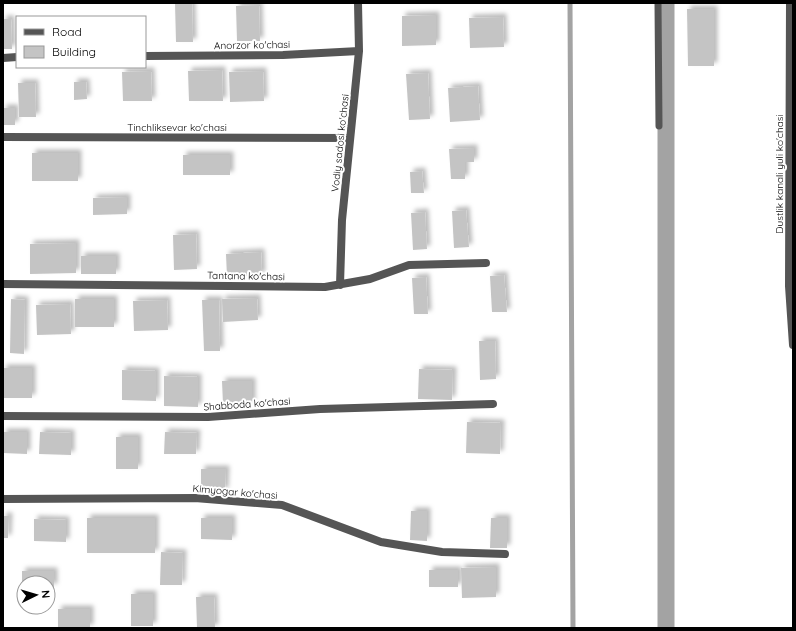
<svg xmlns="http://www.w3.org/2000/svg" width="796" height="631" font-family="Quicksand,sans-serif">
	<style>
		.lines { fill: none; stroke-linecap: round; stroke-linejoin: round }
		.stream { stroke: #a3a3a3; stroke-width: 5 }
		.canal { stroke: #a3a3a3; stroke-width: 17 }
		.building { fill: #c4c4c4; filter: url(#shadow) }
		.lane { stroke: #555; stroke-width: 7 }
		.street { stroke: #555; stroke-width: 8 }
		.labels { text-anchor: middle; dominant-baseline: central; stroke-width: 4; stroke-linejoin: round; paint-order: stroke }
		.street-label { font-size: 10px; fill: #000; stroke: #fff }
	</style>
	<defs>
		<filter id="shadow"><feDropShadow dx="3.5" dy="-3.5" stdDeviation="2" flood-color="#0004"/></filter>
	</defs>
	<rect width="100%" height="100%" fill="#fff"/>
	<g class="lines">
		<path class="stream" d="M 570,3 L 573,628"/>
		<path class="canal" d="M 666,3 L 666,628"/>
	</g>
	<path class="building" d="M 175,3 L 192,3 L 193,42 L 176,42 Z
		M 259,5 L 260,41 L 237,41 L 236,6 Z
		M 687,9 L 714,9 L 714,66 L 688,66 Z
		M 436,15 L 436,45 L 402,46 L 402,16 Z
		M 503,17 L 504,47 L 470,48 L 469,18 Z
		M 3,19 L 11,19 L 12,49 L 3,49 Z
		M 222,70 L 223,101 L 189,101 L 188,71 Z
		M 151,71 L 152,101 L 123,101 L 122,72 Z
		M 263,71 L 264,101 L 230,102 L 229,72 Z
		M 428,73 L 430,119 L 409,120 L 406,74 Z
		M 74,82 L 86,82 L 87,99 L 74,100 Z
		M 18,83 L 35,83 L 36,117 L 19,117 Z
		M 478,86 L 480,120 L 450,122 L 448,88 Z
		M 3,108 L 15,108 L 15,125 L 3,125 Z
		M 474,148 L 474,162 L 465,162 L 465,179 L 451,179 L 449,149 Z
		M 32,153 L 78,153 L 78,181 L 32,181 Z
		M 183,155 L 230,155 L 230,175 L 183,175 Z
		M 422,171 L 424,193 L 411,193 L 410,172 Z
		M 127,197 L 127,214 L 93,215 L 93,198 Z
		M 466,210 L 469,247 L 454,248 L 452,211 Z
		M 425,212 L 427,249 L 413,250 L 411,213 Z
		M 196,234 L 197,269 L 174,270 L 173,235 Z
		M 76,243 L 76,273 L 30,274 L 30,244 Z
		M 261,252 L 262,275 L 227,277 L 226,254 Z
		M 81,256 L 116,256 L 116,274 L 81,274 Z
		M 504,275 L 507,312 L 492,312 L 490,276 Z
		M 426,277 L 428,314 L 414,314 L 412,278 Z
		M 257,298 L 258,320 L 223,322 L 222,299 Z
		M 11,299 L 25,300 L 24,354 L 10,353 Z
		M 75,299 L 114,299 L 114,327 L 75,327 Z
		M 167,300 L 168,330 L 134,331 L 133,301 Z
		M 202,300 L 219,300 L 220,351 L 204,351 Z
		M 70,304 L 71,334 L 37,335 L 36,305 Z
		M 479,341 L 495,341 L 496,379 L 480,380 Z
		M 3,368 L 32,368 L 32,398 L 3,398 Z
		M 419,369 L 453,370 L 452,400 L 418,399 Z
		M 122,370 L 156,371 L 156,401 L 122,400 Z
		M 164,376 L 198,377 L 198,407 L 164,406 Z
		M 222,381 L 252,381 L 252,404 L 223,404 Z
		M 467,422 L 501,423 L 500,454 L 466,453 Z
		M 3,432 L 27,432 L 27,454 L 3,453 Z
		M 40,432 L 71,433 L 71,455 L 39,454 Z
		M 165,432 L 197,433 L 196,454 L 164,454 Z
		M 116,437 L 138,437 L 138,469 L 116,469 Z
		M 201,469 L 226,469 L 225,491 L 201,491 Z
		M 411,511 L 427,511 L 427,541 L 410,540 Z
		M 3,516 L 9,516 L 8,538 L 3,538 Z
		M 87,518 L 155,518 L 155,553 L 87,553 Z
		M 201,518 L 232,518 L 232,540 L 201,539 Z
		M 491,518 L 507,518 L 507,548 L 490,548 Z
		M 34,519 L 66,520 L 66,542 L 34,541 Z
		M 161,552 L 183,553 L 182,585 L 160,585 Z
		M 496,567 L 496,597 L 462,598 L 461,568 Z
		M 429,570 L 458,570 L 458,587 L 429,587 Z
		M 22,571 L 54,571 L 54,587 L 48,587 L 48,583 L 24,583 L 24,586 L 22,586 Z
		M 131,594 L 153,594 L 153,626 L 131,626 Z
		M 196,597 L 214,597 L 215,628 L 197,628 Z
		M 58,609 L 90,609 L 90,628 L 58,628 Z"/>
	<g class="lines">
		<path class="lane" d="M 658,3 L 659,126"/>
		<path class="street" d="M 790,3 L 789,286 L 793,345
			M 145,56 L 283,55 L 359,51
			M 3,58 L 17,57
			M 3,137 L 350,138
			M 3,284 L 325,287 L 370,279 L 409,265 L 486,263
			M 340,285 L 342,220 L 359,51 L 358,3
			M 3,416 L 208,417 L 320,409 L 493,404
			M 3,499 L 195,498 L 282,505 L 381,542 L 442,552 L 505,554"/>
	</g>
	<g class="labels">
		<g class="street-label">
			<text transform="translate(252 45) rotate(-1)">Anorzor ko'chasi</text>
			<text x="177" y="127">Tinchliksevar ko'chasi</text>
			<text transform="translate(340 143) rotate(-84)">Vodiy sadosi ko'chasi</text>
			<text transform="translate(779 174) rotate(-90)">Dustlik kanali yuli ko'chasi</text>
			<text transform="translate(246 276) rotate(1)">Tantana ko'chasi</text>
			<text transform="translate(247 404) rotate(-4)">Shabboda ko'chasi</text>
			<text transform="translate(235 492) rotate(5)">Kimyogar ko'chasi</text>
		</g>
	</g>
	<rect width="796" height="631" fill="none" stroke="#000000" stroke-width="8"/>
	<rect x="16" y="16" width="130" height="52" fill="#ffffff" stroke="#999999"/>
	<rect x="24" y="29" width="20" height="6" fill="#555555" stroke="#999999"/>
	<text x="52" y="36" font-size="12" fill="#000000">Road</text>
	<rect x="24" y="46" width="20" height="12" fill="#c4c4c4" stroke="#999999"/>
	<text x="52" y="56" font-size="12" fill="#000000">Building</text>
	<g transform="translate(36 595) rotate(85)"><circle r="19" fill="#ffffff" stroke="#999999"/>
	<path d="M0-3L7 15L0 10L-7 15Z" fill="#000000"/>
	<text y="-6" font-size="11" font-weight="bold" text-anchor="middle" fill="#000000">N</text>
	</g>
</svg>
